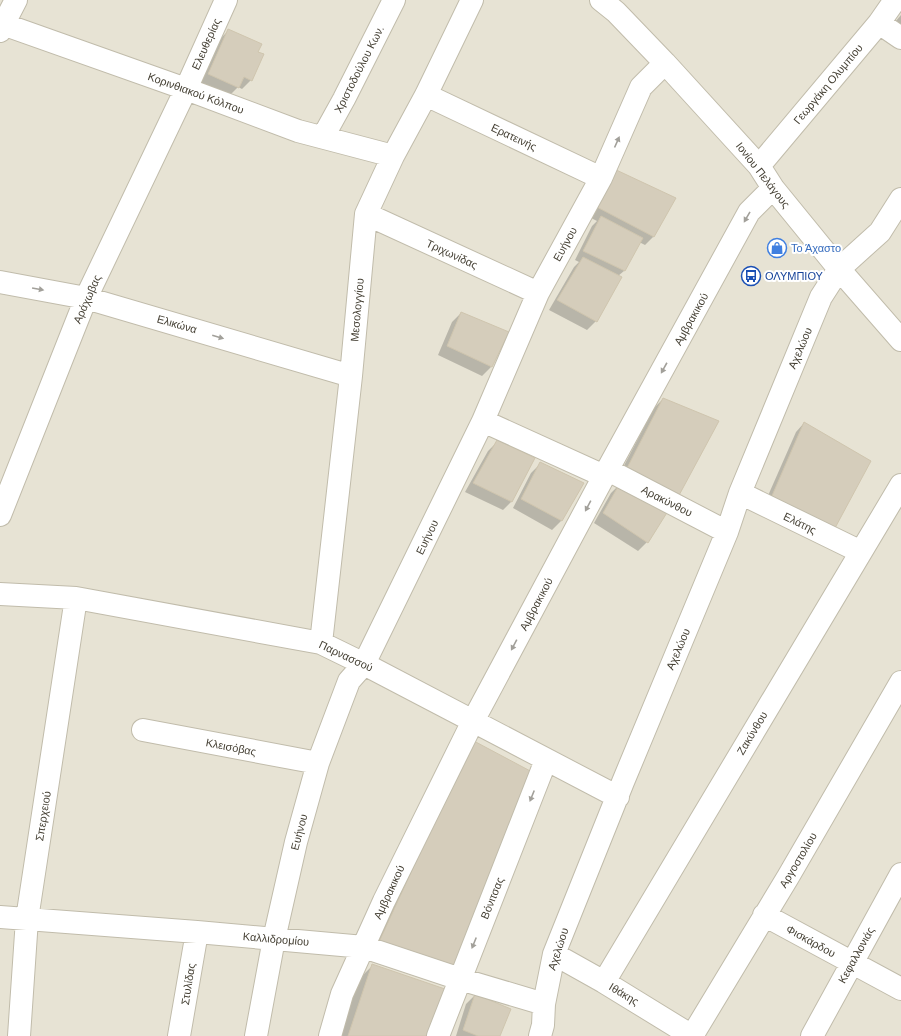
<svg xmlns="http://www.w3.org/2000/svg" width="901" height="1036" font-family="Arial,sans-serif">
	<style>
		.residential { fill: #e7e3d4 }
		.shadow { fill: #0003 }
		.building { fill: #d5cdbb; stroke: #cfc5ae }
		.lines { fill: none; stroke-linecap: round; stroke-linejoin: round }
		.street-casing { stroke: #c1bcab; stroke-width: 24 }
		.street { stroke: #fff; stroke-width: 22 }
		.oneway { fill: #a2a09a }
		.labels { text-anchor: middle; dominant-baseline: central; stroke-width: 4; stroke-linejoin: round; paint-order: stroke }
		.street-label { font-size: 11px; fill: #464135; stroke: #fff }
		.shop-label { font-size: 11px; fill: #366cbe; stroke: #fff; text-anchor: start }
		.transit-label { font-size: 11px; fill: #164399; stroke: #fff; text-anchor: start }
	</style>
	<rect width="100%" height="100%" fill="#f3f0e6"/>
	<path class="residential" d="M 0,0 L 901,0 L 901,1036 L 0,1036 Z"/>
	<path class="shadow" d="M 901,15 L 901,47 L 884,35 Z
		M 229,30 L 257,52 L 251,80 L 242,89 L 238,87 L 229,96 L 200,83 L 220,39 Z
		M 604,178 L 654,236 L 645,245 L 639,242 L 624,271 L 618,276 L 596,321 L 587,330 L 549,310 L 574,267 L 579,262 L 575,260 L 592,226 L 597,221 L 585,215 Z
		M 461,313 L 491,367 L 482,376 L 438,355 L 452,322 Z
		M 663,399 L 667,507 L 617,479 L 654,408 Z
		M 804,423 L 870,461 L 763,507 L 796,432 Z
		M 497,442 L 512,501 L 503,510 L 465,492 L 488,451 Z
		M 540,464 L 583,484 L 561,521 L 552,530 L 513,508 L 531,473 Z
		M 620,484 L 647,542 L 638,551 L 594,523 L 611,493 Z
		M 459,754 L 441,981 L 367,955 Z
		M 372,966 L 427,1036 L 340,1036 L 359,979 Z
		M 475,995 L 498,1036 L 456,1036 L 466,1004 Z"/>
	<path class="building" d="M 228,29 L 262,44 L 258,52 L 264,54 L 252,81 L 244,77 L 239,88 L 208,74 Z
		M 612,168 L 676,198 L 654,237 L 593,205 Z
		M 601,216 L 643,238 L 625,271 L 583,251 Z
		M 583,257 L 622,277 L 597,322 L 557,300 Z
		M 461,312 L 509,332 L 492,367 L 447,346 Z
		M 663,398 L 719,421 L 677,499 L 626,470 Z
		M 804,422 L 871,461 L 835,528 L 771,498 Z
		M 497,440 L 535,458 L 512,502 L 473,483 Z
		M 540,462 L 584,483 L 562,521 L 521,499 Z
		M 620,483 L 668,511 L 648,543 L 603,513 Z
		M 472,740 L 534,773 L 455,968 L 379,942 Z
		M 372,964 L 445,989 L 428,1036 L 348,1036 Z
		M 475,994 L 511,1009 L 500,1036 L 478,1036 L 463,1030 Z"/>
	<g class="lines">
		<defs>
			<path id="street" d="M 601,0 L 616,12 L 665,63 L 759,166 L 773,188 L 839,269 L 901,340
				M 0,23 L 186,89 L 298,131 L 393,156
				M 879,23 L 901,38
				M 0,31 L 16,0
				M 426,95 L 601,178
				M 323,137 L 344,99 L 394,0
				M 759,166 L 879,23 L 895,0
				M 366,214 L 538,293
				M 0,282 L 86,298 L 351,376
				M 483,421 L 604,476
				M 608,470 L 727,532
				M 740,493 L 861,552
				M 0,515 L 86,298 L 186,89 L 226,0
				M 0,594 L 76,598 L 321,643 L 364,664 L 618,797
				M 321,643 L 351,376 L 366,214 L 393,156 L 426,95 L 472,0
				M 143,730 L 318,763
				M 764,915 L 901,989
				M 0,917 L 197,932 L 364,947 L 460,979 L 544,1004
				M 554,954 L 604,982 L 692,1036
				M 604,982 L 901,485
				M 19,1036 L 27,919 L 76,598
				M 179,1036 L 197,932
				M 256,1036 L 274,939 L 296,842 L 318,763 L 349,681 L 364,664 L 483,421 L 538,293 L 601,178 L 641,87 L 665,63
				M 330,1036 L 342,994 L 384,901 L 473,721 L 604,476 L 749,212 L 773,188
				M 438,1036 L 546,760
				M 540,1036 L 543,1025 L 544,1004 L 554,954 L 623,782 L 727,532 L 740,493 L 821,297 L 839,269 L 880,232 L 901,199
				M 692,1036 L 788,877 L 901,682
				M 812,1036 L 901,874"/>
		</defs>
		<use href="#street" class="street-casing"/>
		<use href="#street" class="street"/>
	</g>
	<defs><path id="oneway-solid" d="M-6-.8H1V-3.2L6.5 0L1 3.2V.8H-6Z"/></defs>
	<g class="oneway">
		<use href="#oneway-solid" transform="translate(617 142) rotate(-66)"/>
		<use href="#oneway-solid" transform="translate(747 217) rotate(120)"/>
		<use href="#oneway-solid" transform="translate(38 289) rotate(10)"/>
		<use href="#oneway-solid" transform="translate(218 337) rotate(16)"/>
		<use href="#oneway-solid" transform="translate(664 368) rotate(119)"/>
		<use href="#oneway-solid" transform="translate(588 506) rotate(118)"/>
		<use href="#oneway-solid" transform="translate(514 645) rotate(118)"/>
		<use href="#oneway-solid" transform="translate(532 796) rotate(112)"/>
		<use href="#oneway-solid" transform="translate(474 943) rotate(112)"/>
	</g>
	<defs>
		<symbol id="shop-ring" viewBox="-11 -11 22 22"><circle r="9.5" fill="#fff" stroke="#3f7fe0" stroke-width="1.5"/><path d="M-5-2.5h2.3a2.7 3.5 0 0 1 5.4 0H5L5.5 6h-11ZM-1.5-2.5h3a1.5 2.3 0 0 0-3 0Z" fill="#3f7fe0"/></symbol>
		<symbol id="bus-ring" viewBox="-11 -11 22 22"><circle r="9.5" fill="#fff" stroke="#1a4fb4" stroke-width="1.5"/><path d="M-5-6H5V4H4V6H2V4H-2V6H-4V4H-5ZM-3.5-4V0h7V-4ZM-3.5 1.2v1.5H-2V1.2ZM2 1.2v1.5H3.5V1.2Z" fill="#1a4fb4"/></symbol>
	</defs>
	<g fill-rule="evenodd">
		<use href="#shop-ring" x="766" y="237" width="22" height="22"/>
		<use href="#bus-ring" x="740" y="265" width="22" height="22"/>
	</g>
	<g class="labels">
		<g class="street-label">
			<text transform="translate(206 44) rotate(-66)">Ελευθερίας</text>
			<text transform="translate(359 69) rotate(-63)">Χριστοδούλου Κων.</text>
			<text transform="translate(828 84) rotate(-50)">Γεωργάκη Ολυμπίου</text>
			<text transform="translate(196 93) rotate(20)">Κορινθιακού Κόλπου</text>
			<text transform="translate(514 137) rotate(25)">Ερατεινής</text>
			<text transform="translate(763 175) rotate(52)">Ιονίου Πελάγους</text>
			<text transform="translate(565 244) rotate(-61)">Ευήνου</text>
			<text transform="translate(452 254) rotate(25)">Τριχωνίδας</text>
			<text transform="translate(87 299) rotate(-66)">Αράχωβας</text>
			<text transform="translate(357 310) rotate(-85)">Μεσολογγίου</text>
			<text transform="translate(691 319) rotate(-61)">Αμβρακικού</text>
			<text transform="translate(177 324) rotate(16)">Ελικώνα</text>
			<text transform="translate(800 348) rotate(-67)">Αχελώου</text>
			<text transform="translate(667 501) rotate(27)">Αρακύνθου</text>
			<text transform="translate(800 523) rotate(26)">Ελάτης</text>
			<text transform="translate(427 537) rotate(-64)">Ευήνου</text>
			<text transform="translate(536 604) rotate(-62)">Αμβρακικού</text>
			<text transform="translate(678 649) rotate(-67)">Αχελώου</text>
			<text transform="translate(346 656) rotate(25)">Παρνασσού</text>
			<text transform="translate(752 733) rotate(-59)">Ζακύνθου</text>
			<text transform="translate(231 747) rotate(11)">Κλεισόβας</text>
			<text transform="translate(43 816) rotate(-81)">Σπερχειού</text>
			<text transform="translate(299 832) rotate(-75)">Ευήνου</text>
			<text transform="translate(798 860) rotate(-59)">Αργοστολίου</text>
			<text transform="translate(389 892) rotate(-65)">Αμβρακικού</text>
			<text transform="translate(492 898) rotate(-68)">Βόνιτσας</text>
			<text transform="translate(276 939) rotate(5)">Καλλιδρομίου</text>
			<text transform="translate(811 941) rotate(29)">Φισκάρδου</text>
			<text transform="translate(558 949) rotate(-72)">Αχελώου</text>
			<text transform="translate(856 955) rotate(-61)">Κεφαλλονιάς</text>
			<text transform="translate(188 984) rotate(-81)">Στυλίδας</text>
			<text transform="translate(624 994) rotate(31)">Ιθάκης</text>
		</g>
		<g class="shop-label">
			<text x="791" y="248">Το Άχαστο</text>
		</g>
		<g class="transit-label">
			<text x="765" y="276">ΟΛΥΜΠΙΟΥ</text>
		</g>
	</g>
</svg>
